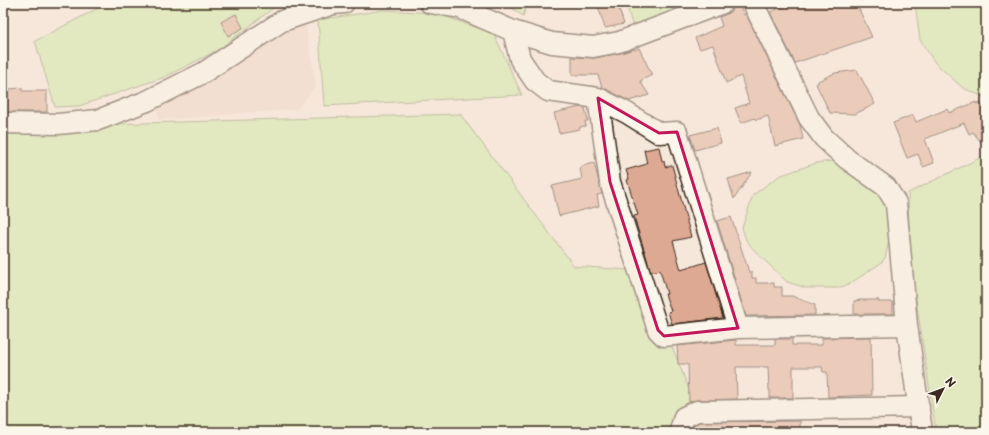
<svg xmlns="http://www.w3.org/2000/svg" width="989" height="435" font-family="'Playpen Sans',sans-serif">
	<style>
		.built { fill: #eed4c5 }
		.green { fill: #c9e8a0; stroke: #82895f }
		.building { fill: #dea993; stroke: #3b2a1e }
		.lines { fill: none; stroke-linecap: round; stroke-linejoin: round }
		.street-casing { stroke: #3b2a1e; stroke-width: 23 }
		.street { stroke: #fbf7ec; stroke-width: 20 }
		.marked { fill: none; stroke: #c2185b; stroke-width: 3; stroke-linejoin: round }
	</style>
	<rect width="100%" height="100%" fill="#f5e7da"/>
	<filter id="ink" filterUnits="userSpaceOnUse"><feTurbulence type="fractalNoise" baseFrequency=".025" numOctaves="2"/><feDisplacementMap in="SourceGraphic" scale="8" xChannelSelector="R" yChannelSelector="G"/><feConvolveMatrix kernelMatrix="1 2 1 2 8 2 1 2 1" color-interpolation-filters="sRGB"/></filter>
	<g filter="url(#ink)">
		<path class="built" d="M 305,21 L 316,86 L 297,109 L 158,120 L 157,108 L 219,76 Z"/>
		<path class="green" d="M 106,3 L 280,3 L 218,50 L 165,77 L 79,106 L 55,107 L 35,41 L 106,4 Z
			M 505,3 L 528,3 L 523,16 Z
			M 626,3 L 705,3 L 633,28 Z
			M 915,3 L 986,3 L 986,98 L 963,88 L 935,63 L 920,40 Z
			M 383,10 L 436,13 L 494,34 L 522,95 L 324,106 L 318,20 Z
			M 460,114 L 574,266 L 642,271 L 706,432 L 3,432 L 3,127 Z
			M 986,155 L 986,432 L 936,432 L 910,260 L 908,193 Z
			M 840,160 L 876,188 L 890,216 L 892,228 L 885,258 L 881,263 L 848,285 L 837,288 L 806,288 L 787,282 L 754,250 L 746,240 L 742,228 L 753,195 L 779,176 L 816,163 Z"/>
		<path class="building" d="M 597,3 L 617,3 L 624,24 L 605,28 Z
			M 792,3 L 856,3 L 872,37 L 795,63 L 770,12 Z
			M 740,6 L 744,15 L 746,14 L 800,125 L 803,139 L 775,146 L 768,116 L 756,120 L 755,118 L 741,123 L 735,108 L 749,103 L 741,76 L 726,83 L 713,45 L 700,49 L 695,38 L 722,26 L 719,17 L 727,14 L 733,8 Z
			M 236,14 L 243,28 L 228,36 L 221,22 Z
			M 639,48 L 652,75 L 640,81 L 649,95 L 629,101 L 602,87 L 598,75 L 572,75 L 572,57 L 595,58 L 621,53 L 634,49 L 635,50 Z
			M 857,70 L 875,104 L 855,114 L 830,113 L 816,84 L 818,83 L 818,81 L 835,73 Z
			M 22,88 L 22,91 L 47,91 L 47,112 L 3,112 L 3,91 L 9,91 L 9,89 Z
			M 976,102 L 976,104 L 980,102 L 986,116 L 986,149 L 973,132 L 969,134 L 964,123 L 925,139 L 934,163 L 923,167 L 918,154 L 907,158 L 893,123 L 913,115 L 916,122 L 947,109 L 949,113 Z
			M 580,107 L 585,108 L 588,121 L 585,121 L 586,126 L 580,127 L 580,129 L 559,133 L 554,113 Z
			M 717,128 L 721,143 L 695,150 L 690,135 Z
			M 659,147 L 662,161 L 664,161 L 665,167 L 672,165 L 691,237 L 673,241 L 681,270 L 706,262 L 723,318 L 672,324 L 668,312 L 671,311 L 665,294 L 667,294 L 660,270 L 651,272 L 637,227 L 634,216 L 638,215 L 627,180 L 629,179 L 626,170 L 647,164 L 644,150 Z
			M 594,163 L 602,194 L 597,195 L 599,206 L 559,216 L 552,186 L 582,179 L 580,168 L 582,167 L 582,166 Z
			M 752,172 L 734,199 L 728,179 Z
			M 731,217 L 749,272 L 752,272 L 752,278 L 756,278 L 756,283 L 774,283 L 774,287 L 782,287 L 782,296 L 792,296 L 815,305 L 815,315 L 746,316 L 717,221 Z
			M 861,300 L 879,300 L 878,302 L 893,302 L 893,314 L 854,314 L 854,301 Z
			M 871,337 L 872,395 L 828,397 L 827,372 L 823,372 L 822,367 L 793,367 L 793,398 L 770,398 L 770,390 L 769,390 L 768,367 L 736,367 L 737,399 L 697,400 L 689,402 L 688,364 L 678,364 L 677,346 L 736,340 L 736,345 L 775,345 L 775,339 L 792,339 L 792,345 L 822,345 L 822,338 Z
			M 800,421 L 800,432 L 696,431 L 693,425 L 700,422 Z"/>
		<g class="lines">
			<defs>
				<path id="street" d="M 430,3 L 460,8 L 513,31 L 552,43 L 593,47 L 619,42 L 723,3
					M 753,3 L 809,118 L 824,138 L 847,159 L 886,187 L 896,203 L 907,325 L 922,432
					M 513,31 L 520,59 L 535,81 L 548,91 L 598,98 L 627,113 L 659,133 L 677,132 L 738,328
					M 598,98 L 610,182 L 658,330 L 664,336 L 738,328 L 907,325
					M 3,123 L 58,124 L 98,120 L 147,101 L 203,73 L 282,21 L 333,4 L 344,3
					M 684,432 L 681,427 L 684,417 L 697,411 L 919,407"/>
			</defs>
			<use href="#street" class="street-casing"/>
			<use href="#street" class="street"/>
		</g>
	</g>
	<path d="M0 0H989V435H0ZM 598,98 L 659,133 L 677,132 L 738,328 L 664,336 L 658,330 L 610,182 Z" fill="#f5e7da" fill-opacity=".55" fill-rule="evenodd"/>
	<path class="marked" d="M 598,98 L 659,133 L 677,132 L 738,328 L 664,336 L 658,330 L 610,182 Z"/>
	<rect width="989" height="435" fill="none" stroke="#fbf7ec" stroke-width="16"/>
	<rect x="8" y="8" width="973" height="419" fill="none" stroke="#3b2a1e" stroke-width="1.5" filter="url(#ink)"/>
	<g transform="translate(943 389) rotate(48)" stroke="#fbf7ec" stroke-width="3" paint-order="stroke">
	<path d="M0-3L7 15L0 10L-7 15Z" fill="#3b2a1e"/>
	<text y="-6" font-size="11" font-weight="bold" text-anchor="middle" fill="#3b2a1e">N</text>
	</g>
</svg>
